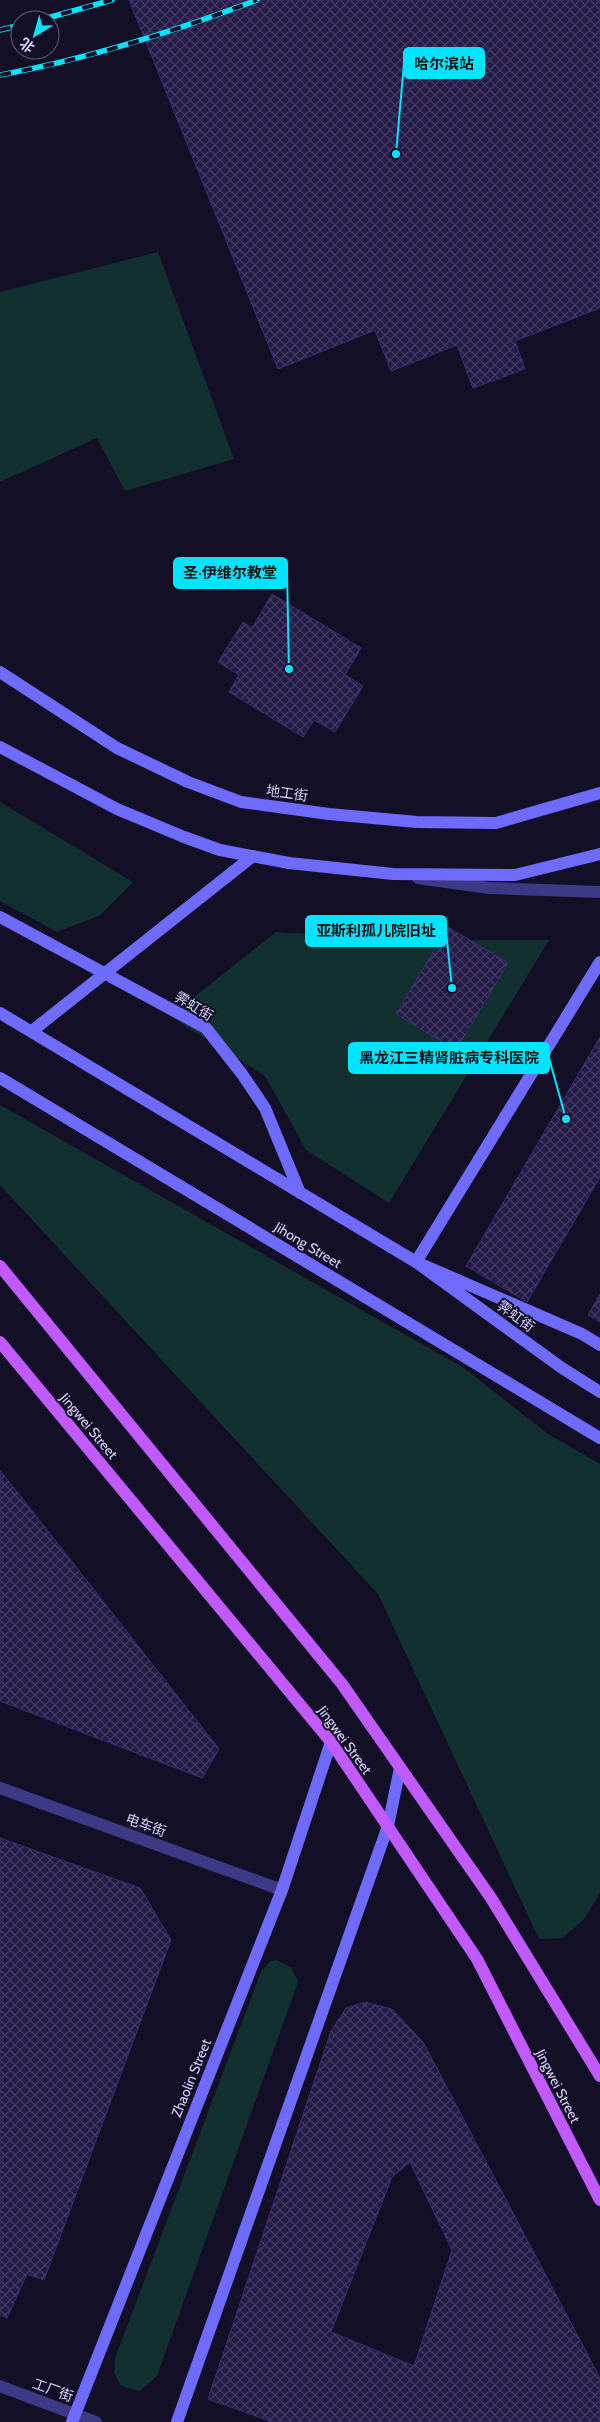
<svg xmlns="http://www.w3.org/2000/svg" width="600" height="2422" font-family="Cabin,'Noto Sans SC',sans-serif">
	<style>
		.green { fill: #12302f }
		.building { fill: url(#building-cross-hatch); stroke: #3b2d73; fill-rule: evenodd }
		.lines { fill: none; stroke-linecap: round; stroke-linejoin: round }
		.service { stroke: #3d3a85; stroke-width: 12 }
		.tertiary { stroke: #3d3a85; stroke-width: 12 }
		.secondary { stroke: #6f6bff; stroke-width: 12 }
		.primary { stroke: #c25bff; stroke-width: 12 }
		.rail-casing { stroke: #00e5ff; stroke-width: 5.5 }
		.rail { stroke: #130f26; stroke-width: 4; stroke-dasharray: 11; stroke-linecap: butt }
		.labels { text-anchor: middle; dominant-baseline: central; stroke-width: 4; stroke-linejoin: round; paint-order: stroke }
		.street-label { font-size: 14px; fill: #d9d4ff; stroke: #130f26 }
		.leader { fill: none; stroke: #00e5ff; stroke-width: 2 }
		.callout-dot { fill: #00e5ff; stroke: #130f26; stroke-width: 2 }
		.callout { fill: #00e5ff; stroke: #00e5ff; stroke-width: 2 }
		.callout-label { font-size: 15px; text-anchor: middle; font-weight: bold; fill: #111 }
	</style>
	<defs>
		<pattern id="building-cross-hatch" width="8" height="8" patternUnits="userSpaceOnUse" patternTransform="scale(1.25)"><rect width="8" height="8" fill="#241b47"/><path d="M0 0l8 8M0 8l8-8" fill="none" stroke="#433b63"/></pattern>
	</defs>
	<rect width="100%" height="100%" fill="#130f26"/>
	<path class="green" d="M 158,252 L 234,459 L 125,491 L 97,438 L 0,482 L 0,292 Z
		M 0,802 L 133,882 L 99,916 L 57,932 L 0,901 Z
		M 276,932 L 402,940 L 549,940 L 389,1203 L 306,1150 L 265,1076 L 170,1016 Z
		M 0,1105 L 464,1368 L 548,1434 L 600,1464 L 600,1893 L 584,1919 L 563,1938 L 539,1939 L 378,1594 L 0,1185 Z
		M 277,1960 L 292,1968 L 298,1982 L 157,2376 L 140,2391 L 121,2386 L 114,2373 L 115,2358 L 261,1972 L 270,1961 Z"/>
	<path class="building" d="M 129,0 L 600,0 L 600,308 L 515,341 L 525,369 L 473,388 L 457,345 L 391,371 L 375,330 L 278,369 Z
		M 272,594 L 361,648 L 345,675 L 363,686 L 335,732 L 314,720 L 303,737 L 229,692 L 239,675 L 218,662 L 243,622 L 252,628 Z
		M 448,927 L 508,963 L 456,1050 L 396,1014 Z
		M 600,1037 L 600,1177 L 527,1302 L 466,1266 Z
		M 600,1294 L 600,1322 L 588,1315 Z
		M 0,1470 L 219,1749 L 202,1778 L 0,1701 Z
		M 0,1838 L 140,1888 L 171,1940 L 44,2280 L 27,2274 L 7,2318 L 0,2315 Z
		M 365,2002 L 392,2009 L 423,2042 L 600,2378 L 600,2422 L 272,2422 L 208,2399 L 331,2031 L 346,2008 ZM 410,2162 L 452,2250 L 414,2366 L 331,2332 L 392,2177 Z"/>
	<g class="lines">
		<path class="service" d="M 418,878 L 489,888 L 600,892"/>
		<path class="tertiary" d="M 0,1788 L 282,1890
			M 0,2386 L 96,2422"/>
		<path class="secondary" d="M 0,672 L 117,748 L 188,782 L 241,802 L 329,814 L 417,822 L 496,823 L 600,793
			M 0,747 L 117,809 L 184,837 L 220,850 L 289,863 L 393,874 L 515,875 L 600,854
			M 0,917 L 206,1028 L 242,1074 L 265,1108 L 300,1193
			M 600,962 L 416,1262 L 562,1368 L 600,1392
			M 0,1013 L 416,1262 L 582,1334 L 600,1345
			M 32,1031 L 253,856
			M 0,1078 L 600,1438
			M 72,2422 L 282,1890 L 331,1742
			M 177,2422 L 388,1826 L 400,1768"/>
		<path class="primary" d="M 0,1266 L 342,1684 L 491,1898 L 600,2076
			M 0,1342 L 331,1742 L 477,1959 L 600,2200"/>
		<defs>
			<path id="rail" d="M 40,20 L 112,0
				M 0,30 L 20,25
				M 0,75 C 88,59 173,32 257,0"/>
		</defs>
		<use href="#rail" class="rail-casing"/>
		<use href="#rail" class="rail"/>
	</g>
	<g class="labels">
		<g class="street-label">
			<text transform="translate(287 793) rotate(8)">地工街</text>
			<text transform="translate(194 1006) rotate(31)">霁虹街</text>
			<text transform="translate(308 1245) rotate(31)">Jihong Street</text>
			<text transform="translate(516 1316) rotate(36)">霁虹街</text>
			<text transform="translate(89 1426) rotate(50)">Jingwei Street</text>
			<text transform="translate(345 1740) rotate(54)">Jingwei Street</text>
			<text transform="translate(146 1825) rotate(20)">电车街</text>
			<text transform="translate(191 2078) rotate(-68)">Zhaolin Street</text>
			<text transform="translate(558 2086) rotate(63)">Jingwei Street</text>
			<text transform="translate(53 2390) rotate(20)">工厂街</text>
		</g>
	</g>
	<path class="leader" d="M396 154L404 63M289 669L287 573M452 988L446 931M566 1119L549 1058"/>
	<g class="callout-dot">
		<circle cx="396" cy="154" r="5"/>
		<circle cx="289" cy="669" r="5"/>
		<circle cx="452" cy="988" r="5"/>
		<circle cx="566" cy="1119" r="5"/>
	</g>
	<g class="callout">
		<rect x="404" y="48" width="80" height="30" rx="5"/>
		<rect x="174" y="558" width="113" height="30" rx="5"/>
		<rect x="306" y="916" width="140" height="30" rx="5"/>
		<rect x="349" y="1043" width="200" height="30" rx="5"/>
	</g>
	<g class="callout-label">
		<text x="444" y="69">哈尔滨站</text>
		<text x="230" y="578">圣·伊维尔教堂</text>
		<text x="376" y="936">亚斯利孤儿院旧址</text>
		<text x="449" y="1063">黑龙江三精肾脏病专科医院</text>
	</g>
	<g transform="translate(35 35) rotate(217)"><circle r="24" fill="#130f26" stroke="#625e7d"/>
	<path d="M0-4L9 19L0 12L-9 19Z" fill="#00e5ff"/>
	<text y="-8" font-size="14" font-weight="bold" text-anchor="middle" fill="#d9d4ff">北</text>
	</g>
</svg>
